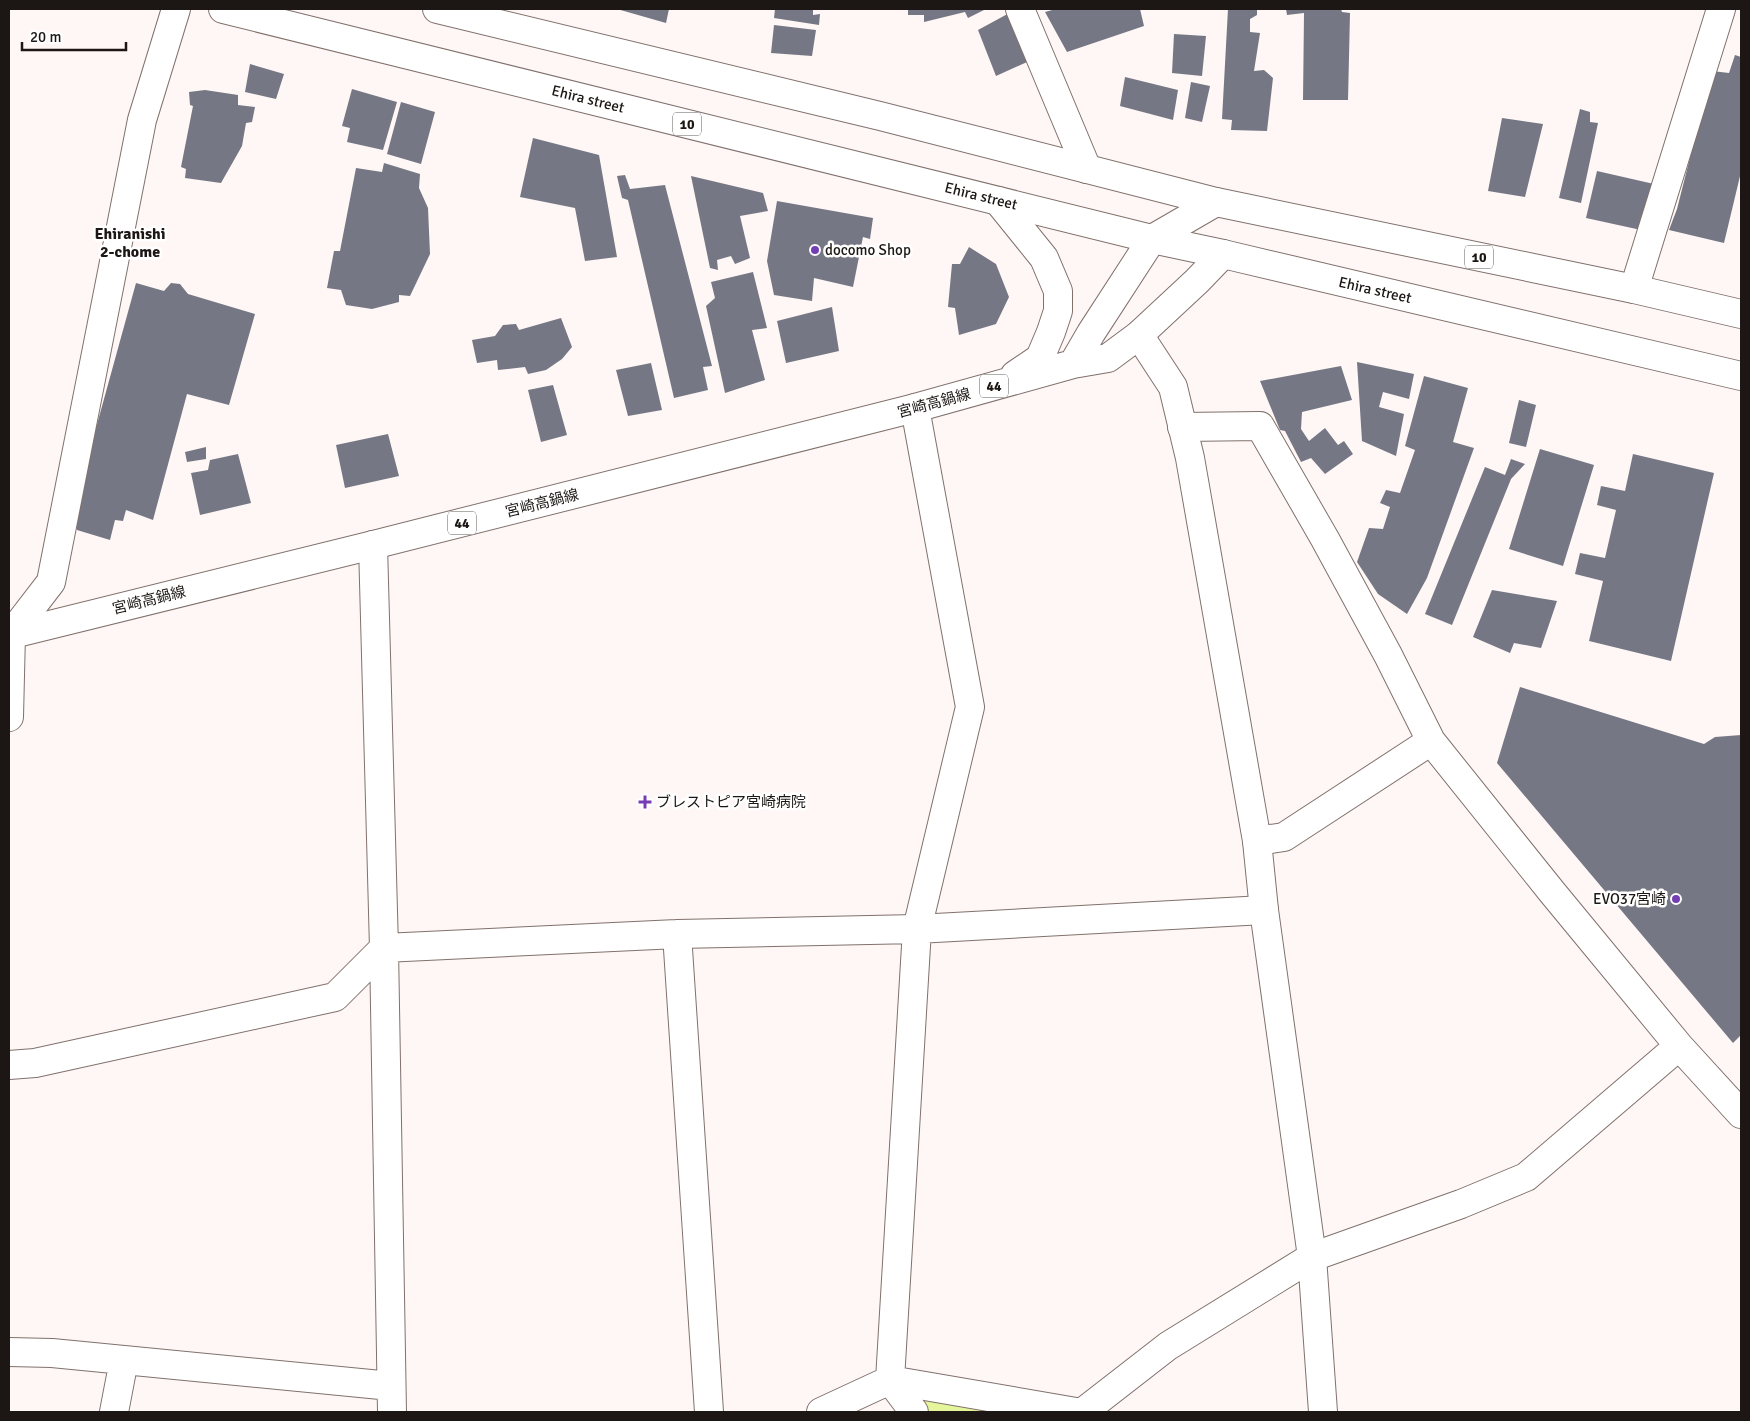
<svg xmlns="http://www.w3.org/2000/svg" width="1750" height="1421" font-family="Signika,'Noto Sans JP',sans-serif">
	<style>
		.green { fill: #e5f59c }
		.building { fill: #767784 }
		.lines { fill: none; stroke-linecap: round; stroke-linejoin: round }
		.street-casing { stroke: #80716c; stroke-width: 30 }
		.secondary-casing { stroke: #80716c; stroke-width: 30 }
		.primary-casing { stroke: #80716c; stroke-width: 30 }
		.highway-casing { stroke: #80716c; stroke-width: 30 }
		.street { stroke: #fff; stroke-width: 28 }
		.secondary { stroke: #fff; stroke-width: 28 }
		.primary { stroke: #fff; stroke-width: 28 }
		.highway { stroke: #fff; stroke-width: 28 }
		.poi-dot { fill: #743db4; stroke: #fff; stroke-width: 2 }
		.labels { text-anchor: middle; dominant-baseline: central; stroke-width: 5; stroke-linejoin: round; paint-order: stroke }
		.shield { fill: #fff; stroke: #605d5b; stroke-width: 1 }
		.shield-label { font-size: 14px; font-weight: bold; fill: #1c1715 }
		.street-label { font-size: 15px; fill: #1c1715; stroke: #fff }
		.poi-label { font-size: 15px; fill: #1c1715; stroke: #fff; text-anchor: start }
		.neighbourhood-label { font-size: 16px; font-weight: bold; fill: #1c1715; stroke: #fff }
	</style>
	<rect width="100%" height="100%" fill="#fef7f5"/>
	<path class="green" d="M 914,1397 L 1008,1412 L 926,1412 Z"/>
	<path class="building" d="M 617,9 L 669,9 L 666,23 Z
		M 775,9 L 813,9 L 813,15 L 820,14 L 819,25 L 774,18 Z
		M 908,9 L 986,9 L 968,18 L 965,12 L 924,22 L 924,15 L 908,15 Z
		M 1056,9 L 1140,9 L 1144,26 L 1067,52 L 1045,12 Z
		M 1228,9 L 1257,9 L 1257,15 L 1250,19 L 1250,32 L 1260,33 L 1254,71 L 1264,70 L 1273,78 L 1267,131 L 1231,130 L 1232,120 L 1222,119 Z
		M 1286,9 L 1341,9 L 1342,12 L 1350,13 L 1348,100 L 1303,100 L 1304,13 L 1287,15 Z
		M 1013,11 L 1036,58 L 996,76 L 978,30 Z
		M 774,25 L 816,30 L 812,56 L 771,53 Z
		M 1174,34 L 1206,36 L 1202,76 L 1172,73 Z
		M 1735,55 L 1741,57 L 1741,172 L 1724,243 L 1669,230 L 1677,209 L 1712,71 L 1729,73 Z
		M 250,64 L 284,74 L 276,99 L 245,92 Z
		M 1125,77 L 1178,90 L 1173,120 L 1120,106 Z
		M 1191,82 L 1210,86 L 1202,122 L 1185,118 Z
		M 352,89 L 397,102 L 383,150 L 347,142 L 350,128 L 342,126 Z
		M 205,90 L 238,95 L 238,105 L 255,107 L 252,122 L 246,123 L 242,146 L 221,183 L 185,178 L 186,169 L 181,167 L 193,106 L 190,105 L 189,92 Z
		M 401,102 L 435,112 L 421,164 L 387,154 Z
		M 1580,109 L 1590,112 L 1590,122 L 1598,123 L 1581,203 L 1559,198 Z
		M 1502,118 L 1543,124 L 1525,197 L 1488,191 Z
		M 533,138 L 599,155 L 617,257 L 585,261 L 575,208 L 520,197 Z
		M 384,163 L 420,174 L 419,188 L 428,208 L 430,254 L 410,296 L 399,295 L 399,302 L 372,309 L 346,305 L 341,290 L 327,288 L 334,251 L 340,251 L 356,168 L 382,172 Z
		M 1597,171 L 1654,184 L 1641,230 L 1586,218 Z
		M 625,175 L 630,189 L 665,185 L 712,366 L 703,367 L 708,390 L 674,398 L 628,200 L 622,198 L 617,176 Z
		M 691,176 L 763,193 L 768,211 L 740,216 L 750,258 L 735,264 L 731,256 L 717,260 L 718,270 L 710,268 Z
		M 777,201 L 873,218 L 870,239 L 863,237 L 853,287 L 814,278 L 812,301 L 774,295 L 767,261 Z
		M 969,247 L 996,264 L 1009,297 L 996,324 L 959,335 L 955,308 L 948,307 L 952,264 L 960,264 Z
		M 753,272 L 767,328 L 752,330 L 765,380 L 725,393 L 706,306 L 715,298 L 711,282 Z
		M 136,283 L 164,291 L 171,283 L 180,284 L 188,294 L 255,314 L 229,405 L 187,394 L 153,520 L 126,510 L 123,521 L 115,520 L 110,540 L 77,530 L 72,515 Z
		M 832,307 L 839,351 L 786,363 L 777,321 Z
		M 561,318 L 572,347 L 562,359 L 546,370 L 528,374 L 525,367 L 498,370 L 497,360 L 477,363 L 472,340 L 495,336 L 503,325 L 516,324 L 519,330 Z
		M 1357,362 L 1414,374 L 1409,399 L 1383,392 L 1379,407 L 1404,414 L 1396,456 L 1362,441 Z
		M 651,363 L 662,410 L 628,416 L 616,370 Z
		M 1341,366 L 1352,400 L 1302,412 L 1301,429 L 1309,441 L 1325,428 L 1338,445 L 1344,441 L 1353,454 L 1325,474 L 1311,458 L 1301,462 L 1285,431 L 1280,430 L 1260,381 Z
		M 1424,376 L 1468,388 L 1453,442 L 1474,448 L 1427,578 L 1407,614 L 1378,594 L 1357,562 L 1369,528 L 1383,529 L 1390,507 L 1380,503 L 1386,490 L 1400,493 L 1415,450 L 1405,446 Z
		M 553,385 L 567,435 L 541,442 L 528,390 Z
		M 1519,400 L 1536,405 L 1526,447 L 1509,443 Z
		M 388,434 L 399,476 L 345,488 L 336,445 Z
		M 206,447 L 206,459 L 187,462 L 185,452 Z
		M 1540,449 L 1594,465 L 1563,566 L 1509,549 Z
		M 238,454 L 251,503 L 200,515 L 191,473 L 208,470 L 210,460 Z
		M 1633,454 L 1714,473 L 1671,661 L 1589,641 L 1603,581 L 1575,574 L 1580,553 L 1605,558 L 1616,510 L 1597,505 L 1601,486 L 1625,491 Z
		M 1511,459 L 1525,464 L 1511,479 L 1452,625 L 1425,614 L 1485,467 L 1505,475 Z
		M 1492,590 L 1557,601 L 1541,648 L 1514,643 L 1510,653 L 1473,637 Z
		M 1520,687 L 1704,744 L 1715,737 L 1741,735 L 1741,1035 L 1733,1043 L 1497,763 Z"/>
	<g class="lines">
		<defs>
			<path id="street" d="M 1020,9 L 1087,169
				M 1634,289 L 1721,9
				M 1182,427 L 1260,426 L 1325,539 L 1388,655 L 1431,741 L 1552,892 L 1679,1046 L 1741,1114
				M 373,545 L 384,948 L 392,1412
				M 9,717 L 11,634 L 51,582 L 142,120 L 176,9
				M 1257,841 L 1284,837 L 1431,741
				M 677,934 L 709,1412
				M 9,1065 L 35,1063 L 335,997 L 384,948 L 677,934 L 917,929 L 1264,910
				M 9,1352 L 52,1353 L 391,1386
				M 114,1412 L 124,1360
				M 821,1412 L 890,1380 L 1076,1412
				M 914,1412 L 890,1380 L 917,929 L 970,707 L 915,408
				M 1083,1412 L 1168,1346 L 1312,1257 L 1461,1204 L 1526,1177 L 1679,1046"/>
			<path id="secondary" d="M 1139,335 L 1173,387 L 1190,458 L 1257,841 L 1264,910 L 1312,1257 L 1323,1412"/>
			<path id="primary" d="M 998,201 L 1044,258 L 1058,291 L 1058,311 L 1051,332 L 1040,358 L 1015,375
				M 1073,364 L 1091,333 L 1152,239 L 1216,202
				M 9,635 L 373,545 L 915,408 L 1073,364 L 1108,358 L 1139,335 L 1197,281 L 1223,254"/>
			<path id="highway" d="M 223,9 L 1152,239 L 1223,254 L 1741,376
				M 437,9 L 880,116 L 1216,202 L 1634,289 L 1741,314"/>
		</defs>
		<use href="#street" class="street-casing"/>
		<use href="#secondary" class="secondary-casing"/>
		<use href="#primary" class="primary-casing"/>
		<use href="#highway" class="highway-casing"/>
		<use href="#street" class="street"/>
		<use href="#secondary" class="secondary"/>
		<use href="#primary" class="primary"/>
		<use href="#highway" class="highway"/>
	</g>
	<g class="poi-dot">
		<circle cx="815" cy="250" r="5"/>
		<path d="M642.5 794.5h5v5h5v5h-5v5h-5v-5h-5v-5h5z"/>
		<circle cx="1676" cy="899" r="5"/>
	</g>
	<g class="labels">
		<g class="shield">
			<rect x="673" y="112.5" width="28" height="23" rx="4"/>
			<rect x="1465" y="245.5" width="28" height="23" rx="4"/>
			<rect x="980" y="374.5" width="28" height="23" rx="4"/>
			<rect x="448" y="511.5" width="28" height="23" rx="4"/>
		</g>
		<g class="shield-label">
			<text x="687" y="124">10</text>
			<text x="1479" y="257">10</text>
			<text x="994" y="386">44</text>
			<text x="462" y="523">44</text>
		</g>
		<g class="street-label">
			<text transform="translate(588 99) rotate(14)">Ehira street</text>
			<text transform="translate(981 196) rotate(14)">Ehira street</text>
			<text transform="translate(1375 290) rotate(13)">Ehira street</text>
			<text transform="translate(934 403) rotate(-15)">宮崎高鍋線</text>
			<text transform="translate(542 503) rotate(-14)">宮崎高鍋線</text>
			<text transform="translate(149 600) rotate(-14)">宮崎高鍋線</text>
		</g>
		<g class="poi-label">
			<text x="825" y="250">docomo Shop</text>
			<text x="656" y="802">ブレストピア宮崎病院</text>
			<text x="1666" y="899" text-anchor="end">EVO37宮崎</text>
		</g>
		<g class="neighbourhood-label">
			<text x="130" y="234">Ehiranishi<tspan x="130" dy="18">2-chome</tspan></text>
		</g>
	</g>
	<rect width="1750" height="1421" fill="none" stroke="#1c1715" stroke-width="20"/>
	<path d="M22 42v8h104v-8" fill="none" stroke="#1c1715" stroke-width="2.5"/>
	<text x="30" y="42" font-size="15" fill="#1c1715" stroke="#ffffff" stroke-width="4" paint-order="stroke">20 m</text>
</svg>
